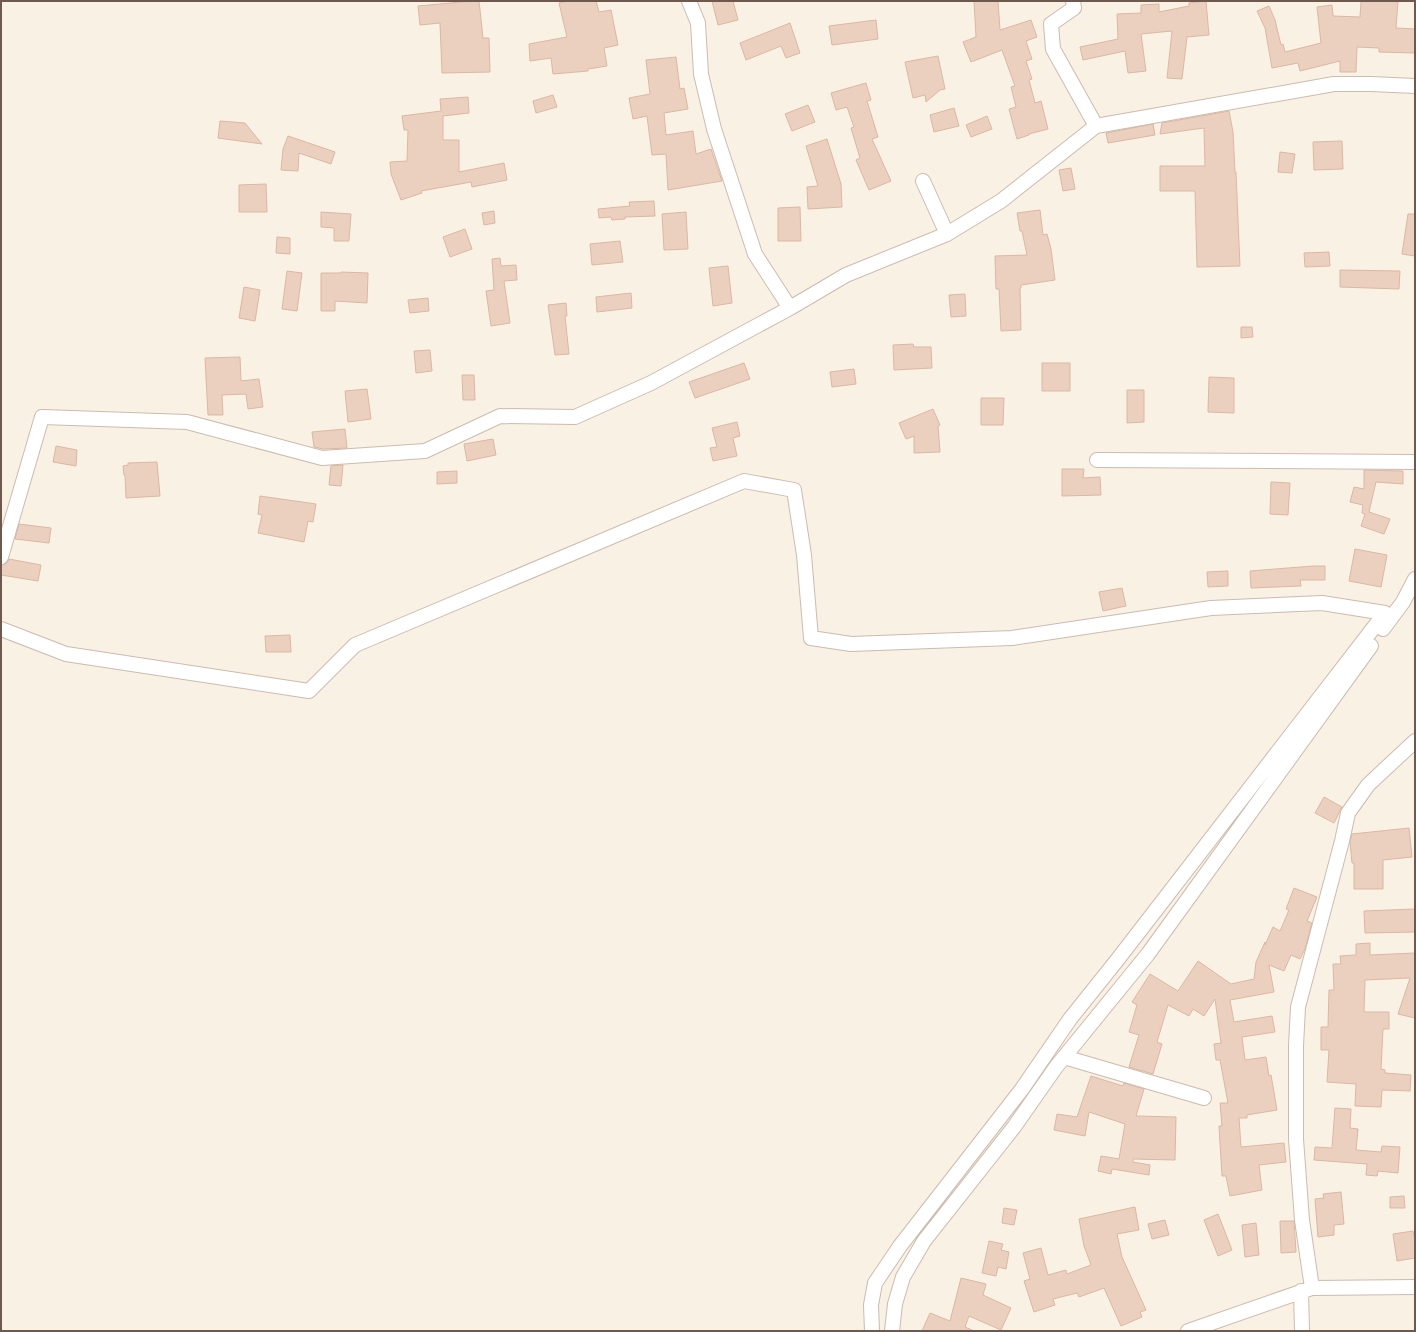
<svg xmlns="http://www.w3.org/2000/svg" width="1416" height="1332" font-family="Helvetica,sans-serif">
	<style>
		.building { fill: #ecd0bf; stroke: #dcb7a1 }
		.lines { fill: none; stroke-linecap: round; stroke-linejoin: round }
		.street-casing { stroke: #ccbbaf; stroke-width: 16 }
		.street { stroke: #fff; stroke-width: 14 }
	</style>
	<rect width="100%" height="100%" fill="#f9f1e4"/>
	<path class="building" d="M 472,1 L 479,1 L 483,38 L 489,38 L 490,72 L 442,73 L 440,23 L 420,25 L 418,6 Z
		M 567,1 L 596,1 L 599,12 L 611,10 L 618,45 L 604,48 L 607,66 L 588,69 L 588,71 L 553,74 L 551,58 L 530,61 L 529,44 L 567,37 L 559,3 Z
		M 712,1 L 733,1 L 738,20 L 718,25 Z
		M 974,1 L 998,1 L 1000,30 L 1031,20 L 1037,37 L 1026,41 L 1032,59 L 1026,61 L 1032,79 L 1029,80 L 1035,103 L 1041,101 L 1048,129 L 1029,134 L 1029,135 L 1017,139 L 1009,109 L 1016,107 L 1011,87 L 1015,86 L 1002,50 L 971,62 L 963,42 L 976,37 Z
		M 1206,1 L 1209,35 L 1187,37 L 1182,79 L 1167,78 L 1172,31 L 1141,34 L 1146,71 L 1128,73 L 1125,51 L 1083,60 L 1080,47 L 1118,39 L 1117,14 L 1141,13 L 1141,5 L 1159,4 L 1159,12 L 1189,6 L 1189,3 Z
		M 1361,1 L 1398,1 L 1396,28 L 1415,29 L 1415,53 L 1379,52 L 1379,48 L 1357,47 L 1356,72 L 1340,72 L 1340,61 L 1300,71 L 1298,63 L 1272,68 L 1265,28 L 1257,11 L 1269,6 L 1275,20 L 1281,45 L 1283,44 L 1285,52 L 1321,43 L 1317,7 L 1332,5 L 1333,16 L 1360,17 Z
		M 876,20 L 878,39 L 832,45 L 829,26 Z
		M 790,23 L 800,53 L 786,58 L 781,46 L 746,60 L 740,43 Z
		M 938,56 L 945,89 L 940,90 L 926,102 L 925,95 L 913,98 L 905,62 Z
		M 676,57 L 680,89 L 684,88 L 688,109 L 664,113 L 666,135 L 693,131 L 696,154 L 711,149 L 722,181 L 668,190 L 666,154 L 652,155 L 647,116 L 633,119 L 629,98 L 650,94 L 646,60 Z
		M 866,83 L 871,100 L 867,101 L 878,137 L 872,139 L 891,181 L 869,190 L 856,160 L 860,158 L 851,128 L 854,127 L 847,107 L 836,110 L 831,93 Z
		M 553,95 L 557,107 L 536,113 L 533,101 Z
		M 468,97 L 469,113 L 443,116 L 443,140 L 459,140 L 459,172 L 504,163 L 507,180 L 472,187 L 471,182 L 421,191 L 422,193 L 401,200 L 391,174 L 390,162 L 407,161 L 408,130 L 404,130 L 402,116 L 441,111 L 440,99 Z
		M 808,105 L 815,122 L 792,131 L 785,114 Z
		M 954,108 L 959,126 L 934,132 L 930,115 Z
		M 1229,111 L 1233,132 L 1235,172 L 1236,172 L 1240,266 L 1197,267 L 1195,191 L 1160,191 L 1160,166 L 1205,166 L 1204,128 L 1160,134 L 1162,123 Z
		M 987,116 L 992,129 L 971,137 L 966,125 Z
		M 220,121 L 245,123 L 262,144 L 218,138 Z
		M 1153,124 L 1155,135 L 1108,143 L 1106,133 Z
		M 288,136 L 335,152 L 331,164 L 299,153 L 298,171 L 281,170 L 283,149 Z
		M 827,139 L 841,184 L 842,207 L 808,209 L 807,187 L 818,186 L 806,146 Z
		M 1342,141 L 1343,169 L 1314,170 L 1313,142 Z
		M 1280,152 L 1295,154 L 1292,173 L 1278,172 Z
		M 1071,168 L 1075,189 L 1063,191 L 1059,170 Z
		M 266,184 L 267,212 L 239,212 L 239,185 Z
		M 654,201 L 655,216 L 625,217 L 625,219 L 612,220 L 611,217 L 599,218 L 598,209 L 630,206 L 629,202 Z
		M 800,207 L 801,241 L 778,241 L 778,208 Z
		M 1040,210 L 1043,235 L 1047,234 L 1051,249 L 1055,280 L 1021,285 L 1021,288 L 1020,288 L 1021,330 L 1001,331 L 999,289 L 996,289 L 995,256 L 1027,255 L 1022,231 L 1020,231 L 1017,213 Z
		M 494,211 L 495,223 L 484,225 L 482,213 Z
		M 321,212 L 351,214 L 349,241 L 334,241 L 334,228 L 321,227 Z
		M 686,212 L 688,249 L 664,250 L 662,214 Z
		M 1408,214 L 1415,214 L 1415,256 L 1402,254 Z
		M 465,229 L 472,249 L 450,257 L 443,237 Z
		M 277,237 L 290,238 L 290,254 L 276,253 Z
		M 620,241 L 623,262 L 592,265 L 590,244 Z
		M 1329,252 L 1330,266 L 1305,267 L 1304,253 Z
		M 500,258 L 501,266 L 516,265 L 517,280 L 504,281 L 510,323 L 491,326 L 486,291 L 494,290 L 492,259 Z
		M 728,266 L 732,303 L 713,306 L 709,268 Z
		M 1340,270 L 1400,271 L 1399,289 L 1340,287 Z
		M 287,271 L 302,273 L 297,311 L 282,309 Z
		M 341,272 L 368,273 L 367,303 L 335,301 L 335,311 L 321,311 L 321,273 L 341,273 Z
		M 244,287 L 260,290 L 255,321 L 239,318 Z
		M 631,293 L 632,308 L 597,312 L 596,297 Z
		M 965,294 L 966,316 L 951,317 L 949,295 Z
		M 428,298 L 429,311 L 410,313 L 408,300 Z
		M 566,303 L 567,316 L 565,316 L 569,354 L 555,355 L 548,305 Z
		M 1241,327 L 1252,327 L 1253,337 L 1241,338 Z
		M 913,344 L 914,347 L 931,347 L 932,368 L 894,370 L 893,345 Z
		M 430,350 L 432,371 L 416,373 L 414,351 Z
		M 240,357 L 241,381 L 259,379 L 263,407 L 248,409 L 246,394 L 222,395 L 223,415 L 208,415 L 205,358 Z
		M 744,363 L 750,379 L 695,398 L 689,382 Z
		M 1042,363 L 1070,363 L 1070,391 L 1042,391 Z
		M 854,369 L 856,384 L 832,387 L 830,372 Z
		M 462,375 L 474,375 L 475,400 L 463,400 Z
		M 1209,377 L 1234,378 L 1234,413 L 1208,412 Z
		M 367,389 L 371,419 L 348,422 L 345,391 Z
		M 1127,390 L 1144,390 L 1144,422 L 1127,423 Z
		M 981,398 L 1004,398 L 1003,425 L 981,425 Z
		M 933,409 L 940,425 L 938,426 L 940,452 L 914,453 L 914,436 L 906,439 L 899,423 Z
		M 737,422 L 740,436 L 733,438 L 737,456 L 713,461 L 710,448 L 717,447 L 712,428 Z
		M 345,429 L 347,448 L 323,449 L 314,447 L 312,432 Z
		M 493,439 L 496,455 L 467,461 L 464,444 Z
		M 56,446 L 77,450 L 76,466 L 53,462 Z
		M 157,462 L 160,496 L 126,498 L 125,475 L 124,475 L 123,466 L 128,465 L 128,463 Z
		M 343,465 L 341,486 L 329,485 L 331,466 Z
		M 1062,469 L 1084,469 L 1083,478 L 1100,477 L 1101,495 L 1062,496 Z
		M 1364,470 L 1403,471 L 1403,484 L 1376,482 L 1369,512 L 1390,519 L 1384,534 L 1361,526 L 1365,514 L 1362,513 L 1363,505 L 1350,502 L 1354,487 L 1364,489 Z
		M 457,471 L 457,483 L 437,484 L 437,472 Z
		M 1271,482 L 1290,483 L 1288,515 L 1270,514 Z
		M 260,496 L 316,504 L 313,522 L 308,521 L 304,542 L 258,533 L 262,515 L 258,514 Z
		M 19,524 L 51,528 L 49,543 L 15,539 Z
		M 1355,549 L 1387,555 L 1381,587 L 1349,581 Z
		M 9,559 L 41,565 L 38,581 L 1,575 L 1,565 L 7,563 Z
		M 1313,566 L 1325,566 L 1325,580 L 1300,580 L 1301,586 L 1251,588 L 1250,571 Z
		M 1228,571 L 1228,586 L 1208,587 L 1207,572 Z
		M 1122,588 L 1126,606 L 1103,611 L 1099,592 Z
		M 290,635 L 291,652 L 266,652 L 265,636 Z
		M 1324,797 L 1342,807 L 1334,823 L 1315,813 Z
		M 1409,828 L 1412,857 L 1383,860 L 1383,889 L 1354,889 L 1354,863 L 1352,863 L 1350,842 L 1352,834 Z
		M 1294,888 L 1317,897 L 1307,921 L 1312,923 L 1305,949 L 1300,959 L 1291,955 L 1284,971 L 1269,965 L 1274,992 L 1230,1000 L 1234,1022 L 1272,1016 L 1275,1032 L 1242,1037 L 1245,1060 L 1266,1057 L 1269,1076 L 1271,1075 L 1277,1110 L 1247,1115 L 1247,1118 L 1239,1118 L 1241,1147 L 1284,1143 L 1286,1162 L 1259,1165 L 1262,1190 L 1230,1196 L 1226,1176 L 1222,1176 L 1219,1126 L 1222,1126 L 1220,1103 L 1228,1103 L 1220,1060 L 1216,1060 L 1214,1044 L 1221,1043 L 1215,999 L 1204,1016 L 1193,1009 L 1189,1016 L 1168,1005 L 1157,1042 L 1162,1044 L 1153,1074 L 1129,1067 L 1139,1035 L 1129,1032 L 1137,1005 L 1132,1002 L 1150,974 L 1178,991 L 1198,961 L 1231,984 L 1254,979 L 1256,962 L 1265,942 L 1265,945 L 1273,927 L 1280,931 L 1289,910 L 1286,909 Z
		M 1415,909 L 1415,932 L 1365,933 L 1364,911 Z
		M 1370,943 L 1370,955 L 1415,953 L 1415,1018 L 1398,1014 L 1410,978 L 1365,980 L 1364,1012 L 1389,1012 L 1389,1029 L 1383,1029 L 1381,1069 L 1385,1070 L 1385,1073 L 1411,1075 L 1410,1091 L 1382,1090 L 1381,1107 L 1355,1106 L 1356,1084 L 1327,1082 L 1329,1050 L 1321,1050 L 1321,1027 L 1328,1027 L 1329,990 L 1334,990 L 1333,964 L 1341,964 L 1340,956 L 1356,955 L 1356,944 Z
		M 1091,1076 L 1123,1086 L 1124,1083 L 1144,1089 L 1136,1116 L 1176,1117 L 1175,1160 L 1133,1159 L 1133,1162 L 1150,1165 L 1149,1175 L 1112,1169 L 1111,1174 L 1098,1171 L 1101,1156 L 1119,1159 L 1125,1124 L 1089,1112 L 1085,1136 L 1054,1130 L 1057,1114 L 1077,1117 Z
		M 1335,1108 L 1351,1109 L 1350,1128 L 1358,1129 L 1356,1150 L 1381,1152 L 1382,1146 L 1400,1147 L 1398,1173 L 1378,1171 L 1377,1176 L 1366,1175 L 1367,1164 L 1314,1160 L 1315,1147 L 1332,1148 Z
		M 1341,1192 L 1344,1224 L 1334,1225 L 1334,1235 L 1318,1237 L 1315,1199 L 1324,1198 L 1323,1194 Z
		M 1404,1196 L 1405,1208 L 1390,1208 L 1390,1197 Z
		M 1135,1207 L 1139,1230 L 1117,1234 L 1122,1257 L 1146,1310 L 1140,1312 L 1142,1317 L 1121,1326 L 1104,1288 L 1079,1297 L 1077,1293 L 1053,1299 L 1055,1305 L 1034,1312 L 1024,1281 L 1030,1279 L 1023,1253 L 1041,1248 L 1048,1275 L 1066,1270 L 1067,1274 L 1091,1265 L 1084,1246 L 1079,1219 Z
		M 1004,1208 L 1017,1210 L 1014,1225 L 1002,1223 Z
		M 1218,1214 L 1232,1250 L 1218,1256 L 1204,1220 Z
		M 1165,1220 L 1169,1235 L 1152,1239 L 1148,1224 Z
		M 1280,1221 L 1294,1221 L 1296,1252 L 1281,1253 Z
		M 1256,1223 L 1259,1255 L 1245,1257 L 1242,1225 Z
		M 1413,1231 L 1415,1240 L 1415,1258 L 1397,1261 L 1393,1234 Z
		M 989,1241 L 1003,1244 L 1001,1250 L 1009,1252 L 1006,1269 L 998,1267 L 996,1276 L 982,1273 Z
		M 961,1278 L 986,1284 L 983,1295 L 1011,1308 L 1001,1330 L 969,1316 L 965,1327 L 974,1331 L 922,1331 L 930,1313 L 950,1321 Z"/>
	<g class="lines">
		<defs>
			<path id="street" d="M 689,1 L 698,23 L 701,74 L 714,129 L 755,254 L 790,308
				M 1073,1 L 1074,8 L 1051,24 L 1053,49 L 1096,126
				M 923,181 L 947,234
				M 1097,460 L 1415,462
				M 1,557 L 42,417 L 187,422 L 322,458 L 425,451 L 500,416 L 575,417 L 651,383 L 790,308 L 846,275 L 947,234 L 1001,201 L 1096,126 L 1334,84 L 1371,84 L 1415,86
				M 1,629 L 66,654 L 309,691 L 355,645 L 744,481 L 794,490 L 804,555 L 811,638 L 851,644 L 1012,638 L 1211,608 L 1322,603 L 1385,613 L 1118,959 L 1070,1019 L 1022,1089 L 900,1246 L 875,1283 L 871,1305 L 872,1331
				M 1383,629 L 1403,602 L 1415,579
				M 1064,1057 L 1204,1098
				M 1312,1288 L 1415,1287
				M 1301,1291 L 1302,1331
				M 892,1331 L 895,1304 L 903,1277 L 924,1241 L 1014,1127 L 1056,1067 L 1148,954 L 1371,646
				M 1188,1331 L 1312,1288 L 1302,1220 L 1296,1139 L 1296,1046 L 1298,1007 L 1342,841 L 1348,813 L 1368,785 L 1415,741"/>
		</defs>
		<use href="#street" class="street-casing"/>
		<use href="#street" class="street"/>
	</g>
	<rect width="1416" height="1332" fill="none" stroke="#6f584d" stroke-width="4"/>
</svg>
